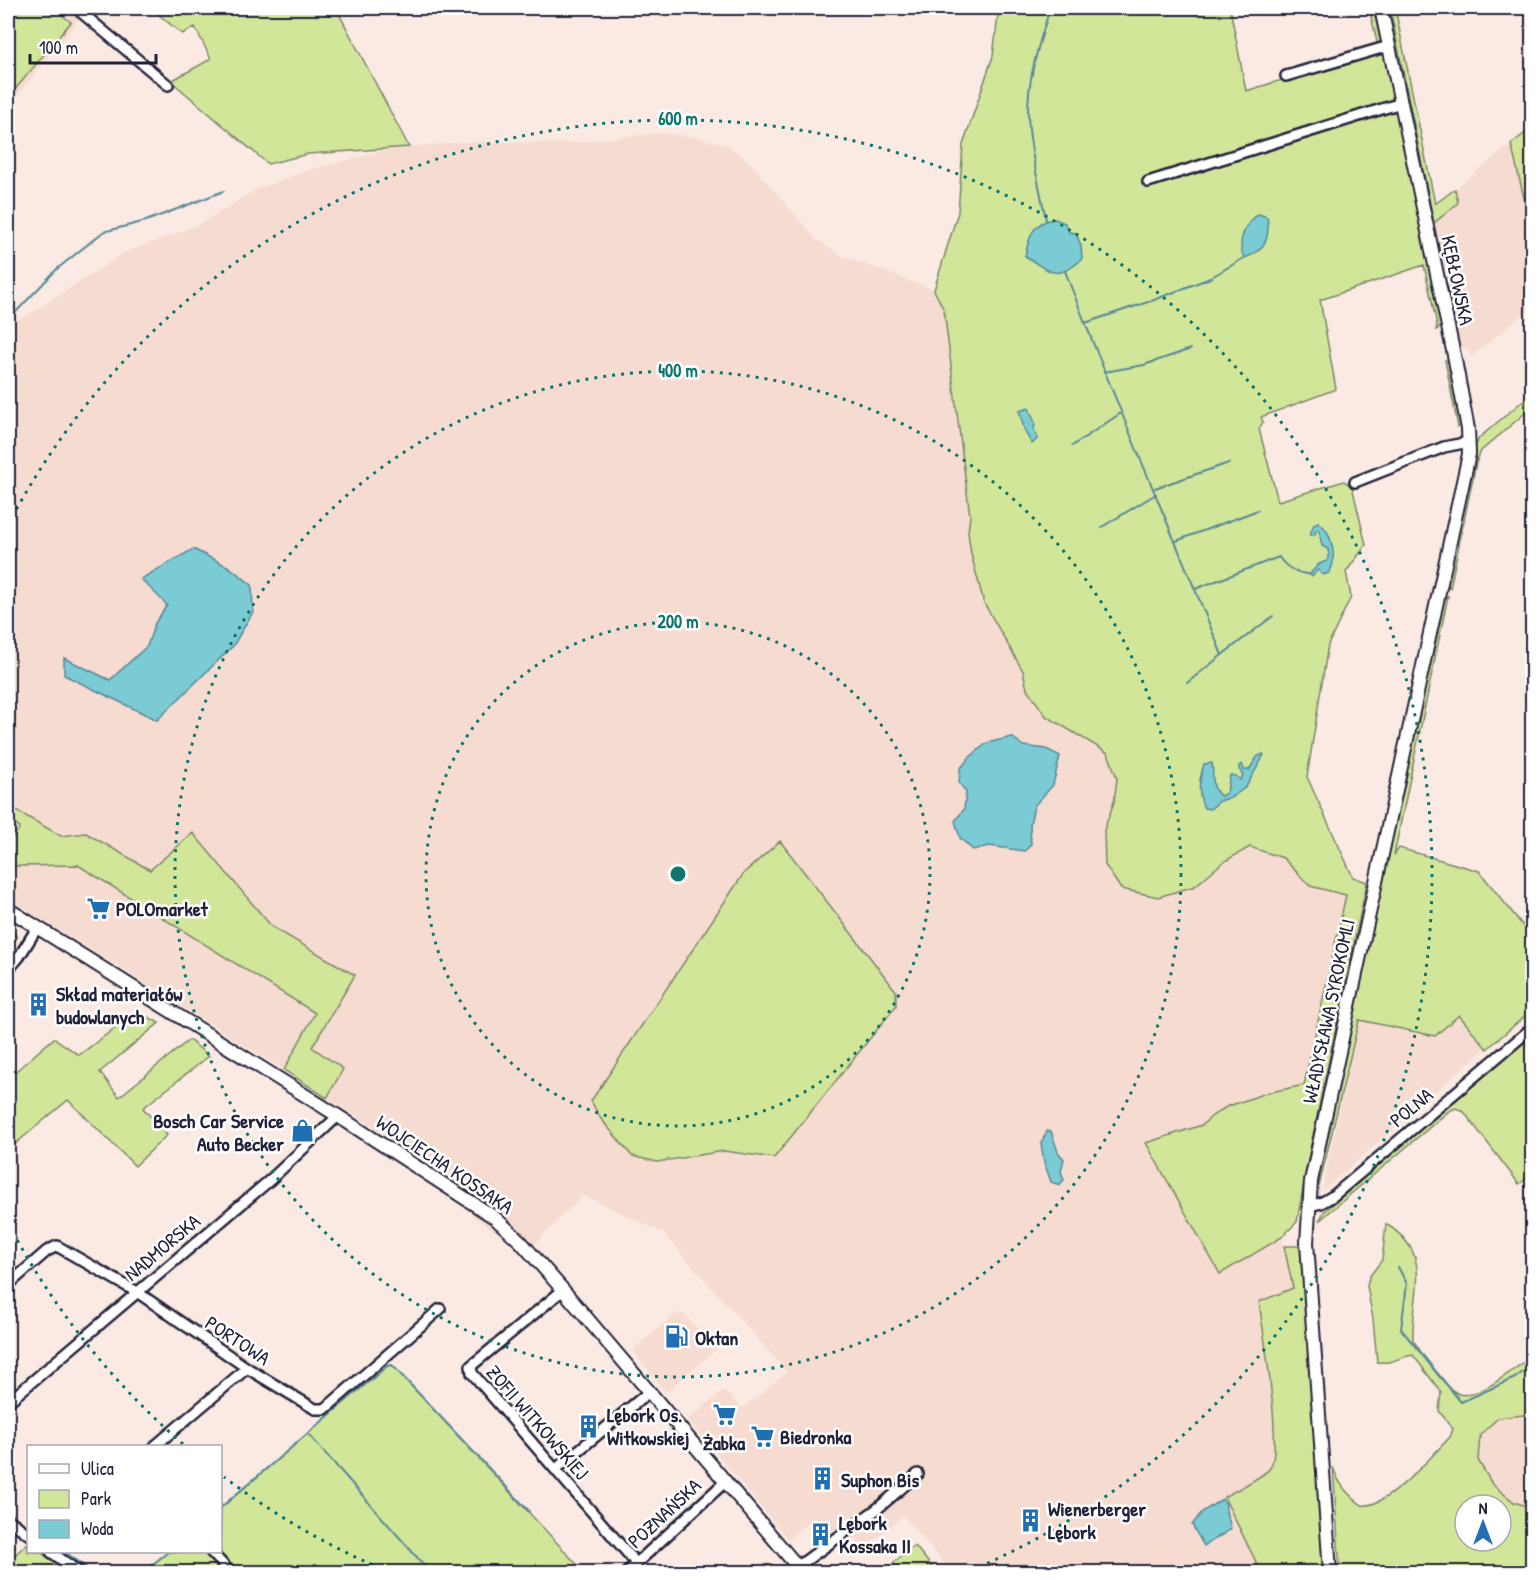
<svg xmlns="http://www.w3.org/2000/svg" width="1540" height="1580" font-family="'Patrick Hand',sans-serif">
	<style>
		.built { fill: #f6dbd0 }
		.green { fill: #d2e69a; stroke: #7a846a; stroke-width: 1.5; fill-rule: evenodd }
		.water { fill: #7acbd4; stroke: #578797; stroke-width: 1.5 }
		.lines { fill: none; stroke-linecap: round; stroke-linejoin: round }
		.stream { stroke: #578797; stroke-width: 2 }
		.street-casing { stroke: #22223b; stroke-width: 14 }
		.secondary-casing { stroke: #22223b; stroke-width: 16 }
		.street { stroke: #fff; stroke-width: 9 }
		.secondary { stroke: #fff; stroke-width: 12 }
		.ring { fill: none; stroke: #0f766e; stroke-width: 3; stroke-dasharray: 3 6 }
		.labels { text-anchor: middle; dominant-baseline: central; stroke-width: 5; stroke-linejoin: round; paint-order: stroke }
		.street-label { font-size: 20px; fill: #22223b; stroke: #fff }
		.poi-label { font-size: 20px; font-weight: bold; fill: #22223b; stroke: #fff; text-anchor: start }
		.centre { fill: #0f766e; stroke: #fff; stroke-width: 3 }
		.ring-label { font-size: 18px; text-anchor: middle; font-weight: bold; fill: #0f766e; stroke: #fff; stroke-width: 5; stroke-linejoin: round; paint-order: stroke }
	</style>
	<rect width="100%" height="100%" fill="#faeae3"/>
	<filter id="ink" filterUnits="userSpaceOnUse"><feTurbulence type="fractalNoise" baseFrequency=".0167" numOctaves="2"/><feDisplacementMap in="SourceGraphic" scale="12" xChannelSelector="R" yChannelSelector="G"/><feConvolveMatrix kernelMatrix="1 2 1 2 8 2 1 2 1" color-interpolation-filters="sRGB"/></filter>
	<g filter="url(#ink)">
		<path class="built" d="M 8,8 L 67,8 L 80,18 L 8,107 Z
			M 660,133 L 695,137 L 727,145 L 750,163 L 816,239 L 840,255 L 934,290 L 944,310 L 970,516 L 968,532 L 971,554 L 984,602 L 1023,671 L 1027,689 L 1084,737 L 1108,753 L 1117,778 L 1114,802 L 1104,830 L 1194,886 L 1223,862 L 1250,847 L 1283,858 L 1310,886 L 1346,895 L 1304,1085 L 1266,1093 L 1226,1107 L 1212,1116 L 1202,1125 L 1219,1274 L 1282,1237 L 1293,1288 L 1273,1403 L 1275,1459 L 1269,1470 L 1224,1498 L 1261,1572 L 952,1572 L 903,1516 L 863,1549 L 851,1535 L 838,1546 L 814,1517 L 788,1539 L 688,1420 L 724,1390 L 742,1409 L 787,1372 L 663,1233 L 583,1195 L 526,1253 L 472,1215 L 469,1185 L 327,1098 L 343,1069 L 312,1047 L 355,975 L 272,927 L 193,833 L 151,870 L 86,833 L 61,836 L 8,806 L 8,788 L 12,780 L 8,777 L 8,322 L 27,316 L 125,252 L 196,226 L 259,188 L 313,169 L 386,150 L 460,142 L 570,143 Z
			M 1511,144 L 1532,231 L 1532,307 L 1471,357 L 1467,349 L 1459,348 L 1434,223 L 1458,203 L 1455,189 Z
			M 8,865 L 18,866 L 78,865 L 316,1013 L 284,1070 L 8,898 Z
			M 1459,1015 L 1486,1048 L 1322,1191 L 1359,1020 L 1435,1036 Z
			M 683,1313 L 696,1328 L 707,1331 L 720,1346 L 666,1392 L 632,1350 L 676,1314 Z
			M 1532,1414 L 1532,1508 L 1514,1502 L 1492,1484 L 1478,1460 L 1480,1435 L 1498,1418 Z"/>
		<path class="green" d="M 8,8 L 53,8 L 71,22 L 8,98 Z
			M 151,8 L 336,8 L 409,147 L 308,154 L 268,164 L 171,81 L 211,59 L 195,27 L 182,34 Z
			M 999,8 L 1230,8 L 1246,91 L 1383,49 L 1443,326 L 1436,330 L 1437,325 L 1424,265 L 1320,300 L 1336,389 L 1261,417 L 1263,422 L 1259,429 L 1278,501 L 1344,481 L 1352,486 L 1366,545 L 1346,572 L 1351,597 L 1328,645 L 1307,777 L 1353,877 L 1367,882 L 1310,1149 L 1297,1222 L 1282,1237 L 1220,1274 L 1146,1143 L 1202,1125 L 1212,1116 L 1226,1107 L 1266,1093 L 1304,1085 L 1346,895 L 1310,886 L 1283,858 L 1250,847 L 1223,862 L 1195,886 L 1158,897 L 1121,889 L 1105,865 L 1104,830 L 1114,802 L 1117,778 L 1108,753 L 1046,716 L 1027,689 L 1023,671 L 984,603 L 971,554 L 968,532 L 970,516 L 944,310 L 934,290 L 958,212 L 963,145 L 993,56 Z
			M 1369,8 L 1373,8 L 1381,43 L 1377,42 Z
			M 1390,8 L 1395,8 L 1435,204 L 1455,189 L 1458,203 L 1434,223 Z
			M 1532,128 L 1532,231 L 1511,144 Z
			M 1445,360 L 1448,361 L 1451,368 L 1463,426 L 1458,427 Z
			M 1532,393 L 1532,407 L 1481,451 L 1476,463 L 1450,588 L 1447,584 L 1473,452 L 1479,438 Z
			M 1448,596 L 1394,855 L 1399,848 L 1479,871 L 1532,937 L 1532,1010 L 1487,1049 L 1459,1015 L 1435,1036 L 1359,1020 L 1319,1186 L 1319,1175 L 1444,599 Z
			M 8,806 L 61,836 L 86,833 L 150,870 L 193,833 L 272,927 L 355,975 L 312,1047 L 343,1069 L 327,1098 L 284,1070 L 315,1013 L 78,865 L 18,866 L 8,865 L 8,843 L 20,828 L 8,820 Z
			M 780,841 L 896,991 L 896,1006 L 774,1158 L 724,1151 L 657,1162 L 632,1156 L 601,1119 L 591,1101 L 744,873 Z
			M 8,925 L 17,937 L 8,955 Z
			M 138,1011 L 159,1023 L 100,1072 L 119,1097 L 189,1040 L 209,1056 L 143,1108 L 167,1135 L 135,1166 L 68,1100 L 8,1150 L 8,1078 L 54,1038 L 79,1055 Z
			M 1532,1035 L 1532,1175 L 1519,1184 L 1464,1112 L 1456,1108 L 1449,1111 L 1319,1221 L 1324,1212 Z
			M 1386,1224 C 1436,1255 1411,1293 1413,1340 C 1422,1354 1444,1388 1459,1394 C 1479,1400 1516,1367 1532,1356 L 1532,1414 L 1498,1418 L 1480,1435 L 1478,1460 L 1492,1484 L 1514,1502 L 1532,1508 L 1532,1572 L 1480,1572 L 1480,1570 L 1447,1572 L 1340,1572 L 1333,1467 C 1338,1483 1347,1495 1362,1505 C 1385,1510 1434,1454 1450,1437 L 1453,1429 L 1439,1411 L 1441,1392 L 1413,1355 C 1396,1357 1396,1364 1377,1362 L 1373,1319 L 1367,1286 L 1369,1277 L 1382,1260 ZM 1465,1505 L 1501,1505 L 1501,1541 L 1465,1541 Z
			M 1284,1246 L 1300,1246 L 1312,1393 L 1323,1572 L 1261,1572 L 1224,1497 C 1234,1491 1265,1476 1270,1468 C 1283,1450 1263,1330 1259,1302 L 1293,1288 Z
			M 392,1365 L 584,1572 L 143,1572 L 168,1552 L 220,1552 L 221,1508 L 387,1366 Z
			M 28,1543 L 28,1552 L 40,1552 L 68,1572 L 8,1572 L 8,1561 Z
			M 915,1546 L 936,1572 L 900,1572 L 893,1563 Z"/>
		<path class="water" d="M 1259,214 L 1267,217 C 1271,238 1264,252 1244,258 C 1236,242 1245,223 1259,214 Z
			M 1055,219 L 1065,223 L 1069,232 L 1076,233 L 1081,246 L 1082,259 C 1057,282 1050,272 1025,256 C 1029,237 1033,221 1055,219 Z
			M 1029,408 L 1035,423 L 1034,430 L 1038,438 L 1032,444 L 1025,432 L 1019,411 Z
			M 1318,522 C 1332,531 1338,559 1329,573 L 1323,575 L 1318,570 L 1312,576 L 1309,575 L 1319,564 L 1327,561 L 1329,554 L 1328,549 L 1322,546 L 1319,530 L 1316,530 L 1315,535 L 1310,535 L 1314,524 Z
			M 193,549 L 229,567 L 252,585 L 253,612 L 233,646 L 157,720 L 64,675 L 64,658 L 110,680 L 147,646 L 155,623 L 167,605 L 141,579 Z
			M 1012,737 L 1023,746 L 1046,749 L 1060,756 L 1053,785 L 1034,806 L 1030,824 L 1031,844 L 1025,851 L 989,846 L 973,850 L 960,838 L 955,821 L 964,809 L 966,792 L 959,783 L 960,769 L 969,758 L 987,743 Z
			M 1263,754 L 1264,755 L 1246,787 L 1232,797 L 1220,801 L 1210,809 L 1204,808 C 1197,793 1199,780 1204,764 L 1212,763 C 1214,774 1210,789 1221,796 L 1227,792 L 1230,775 L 1236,776 L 1240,780 L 1243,776 L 1239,769 L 1239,766 L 1242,764 L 1244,770 L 1249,770 L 1257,757 Z
			M 1047,1131 L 1051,1131 L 1058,1152 L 1064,1159 L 1061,1171 L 1064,1180 L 1059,1185 L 1051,1182 L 1044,1162 L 1041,1143 Z
			M 1222,1499 L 1226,1504 C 1224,1514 1230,1519 1231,1529 L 1204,1546 L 1192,1525 L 1202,1512 Z"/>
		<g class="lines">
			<path class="stream" d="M 1046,220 C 1040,187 1028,145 1028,111 C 1028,76 1040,41 1050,8
				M 1065,271 C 1114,400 1170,527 1222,655 L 1273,616
				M 8,315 L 14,314 L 57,269 L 103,232 L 146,221 L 224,191
				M 1085,323 L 1154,300 L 1210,278 L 1244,258
				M 1104,372 L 1144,365 L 1191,349
				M 1072,446 L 1121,413
				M 1155,488 L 1229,463
				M 1102,527 L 1156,494
				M 1176,541 L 1258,510
				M 1195,589 L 1279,557 C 1285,567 1296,573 1308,574
				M 1187,683 L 1222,655
				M 1398,1267 L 1407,1284 L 1401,1329 L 1461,1402 L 1515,1378 L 1532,1365
				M 309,1435 L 430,1572
				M 220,1508 L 387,1366 L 392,1365 L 529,1511
				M 65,1552 L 93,1572
				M 143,1572 L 168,1552"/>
			<defs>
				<path id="street" d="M 76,8 L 168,85
					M 1286,76 L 1382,48
					M 1148,182 L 1401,103
					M 1355,482 L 1444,447 L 1469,442
					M 8,970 L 19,957 L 37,928
					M 1308,1206 L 1321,1203 L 1333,1196 L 1532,1028
					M 8,1285 L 47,1251 L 57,1246 L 137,1292 L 247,1368 L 315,1409 L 325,1409 L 440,1309
					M 563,1290 L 471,1366 L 472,1373 L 636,1563
					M 8,1402 L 270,1180 L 338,1116
					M 155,1446 L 247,1368
					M 556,1469 L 649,1392
					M 8,1519 L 28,1534
					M 51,1552 L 79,1572
					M 211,1552 L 230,1572
					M 797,1567 L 877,1509 L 918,1474
					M 627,1572 L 726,1481"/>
				<path id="secondary" d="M 8,909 L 338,1116 L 494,1217 L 521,1242 L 563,1290 L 802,1572
					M 1330,1572 L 1307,1243 L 1311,1181 L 1469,454 L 1468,429 L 1455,360 L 1381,8"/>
			</defs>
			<use href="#street" class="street-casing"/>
			<use href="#secondary" class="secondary-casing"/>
			<use href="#street" class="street"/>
			<use href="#secondary" class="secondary"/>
		</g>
	</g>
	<g class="ring">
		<circle cx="678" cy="874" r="252"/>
		<circle cx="678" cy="874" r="503"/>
		<path d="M389 1572A755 755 0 0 1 224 1477M183 1444A755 755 0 0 1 8 1223M8 525A755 755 0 1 1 967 1572"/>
	</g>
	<defs>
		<symbol id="supermarket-bare" viewBox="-9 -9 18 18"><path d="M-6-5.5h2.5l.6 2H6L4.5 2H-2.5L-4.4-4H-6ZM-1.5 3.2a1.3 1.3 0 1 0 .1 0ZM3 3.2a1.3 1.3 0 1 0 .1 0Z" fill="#1f6fb2" stroke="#fff" stroke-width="2.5" paint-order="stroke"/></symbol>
		<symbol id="building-bare" viewBox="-9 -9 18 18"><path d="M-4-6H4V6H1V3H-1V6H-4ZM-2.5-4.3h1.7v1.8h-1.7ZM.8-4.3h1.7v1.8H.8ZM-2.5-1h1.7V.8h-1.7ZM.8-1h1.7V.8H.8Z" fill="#1f6fb2" stroke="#fff" stroke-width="2.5" paint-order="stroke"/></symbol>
		<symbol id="shop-bare" viewBox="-9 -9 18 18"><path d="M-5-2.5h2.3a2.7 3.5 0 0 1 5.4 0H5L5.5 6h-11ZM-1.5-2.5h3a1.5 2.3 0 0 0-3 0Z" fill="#1f6fb2" stroke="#fff" stroke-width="2.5" paint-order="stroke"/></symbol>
		<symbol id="fuel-bare" viewBox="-9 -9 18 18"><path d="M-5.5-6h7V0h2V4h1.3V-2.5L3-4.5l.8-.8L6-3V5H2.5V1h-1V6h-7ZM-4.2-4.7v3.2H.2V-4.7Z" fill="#1f6fb2" stroke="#fff" stroke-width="2.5" paint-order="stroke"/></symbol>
	</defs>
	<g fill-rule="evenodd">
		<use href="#supermarket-bare" x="82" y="892" width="33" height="33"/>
		<use href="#building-bare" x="22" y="988" width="33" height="33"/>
		<use href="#shop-bare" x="286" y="1114" width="33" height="33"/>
		<use href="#fuel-bare" x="660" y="1320" width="33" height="33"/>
		<use href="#supermarket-bare" x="708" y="1398" width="33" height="33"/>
		<use href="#building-bare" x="572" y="1410" width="33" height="33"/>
		<use href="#supermarket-bare" x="746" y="1420" width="33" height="33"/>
		<use href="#building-bare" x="806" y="1462" width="33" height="33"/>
		<use href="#building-bare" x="1014" y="1504" width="33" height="33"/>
		<use href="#building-bare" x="804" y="1518" width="33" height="33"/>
	</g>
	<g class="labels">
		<g class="street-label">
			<text transform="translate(1458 280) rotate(78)">KĘBŁOWSKA</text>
			<text transform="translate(1328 1011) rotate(-78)">WŁADYSŁAWA SYROKOMLI</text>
			<text transform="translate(1411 1107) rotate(-40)">POLNA</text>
			<text transform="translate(445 1164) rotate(34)">WOJCIECHA KOSSAKA</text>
			<text transform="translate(162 1247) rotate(-40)">NADMORSKA</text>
			<text transform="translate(238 1340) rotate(33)">PORTOWA</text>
			<text transform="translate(538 1422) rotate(49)">ZOFII WITKOWSKIEJ</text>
			<text transform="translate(664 1513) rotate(-43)">POZNAŃSKA</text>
		</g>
		<g class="poi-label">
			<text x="116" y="908">POLOmarket</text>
			<text x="56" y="993">Skład materiałów<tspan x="56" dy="23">budowlanych</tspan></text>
			<text x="284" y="1120" text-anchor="end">Bosch Car Service<tspan x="284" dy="23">Auto Becker</tspan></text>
			<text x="695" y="1337">Oktan</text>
			<text x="607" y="1414">Lębork Os.<tspan x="607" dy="23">Witkowskiej</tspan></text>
			<text x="780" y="1436">Biedronka</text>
			<text x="724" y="1442" text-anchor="middle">Żabka</text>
			<text x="841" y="1479">Suphon Bis</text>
			<text x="1048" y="1508">Wienerberger<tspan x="1048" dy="23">Lębork</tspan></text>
			<text x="839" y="1522">Lębork<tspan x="839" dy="23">Kossaka II</tspan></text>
		</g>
	</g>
	<circle cx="678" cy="874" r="9" class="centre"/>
	<g class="ring-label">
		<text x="678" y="125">600 m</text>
		<text x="678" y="377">400 m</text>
		<text x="678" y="628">200 m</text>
	</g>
	<rect width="1540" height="1580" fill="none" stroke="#fff" stroke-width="30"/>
	<rect x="15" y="15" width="1510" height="1550" fill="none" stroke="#22223b" stroke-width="2" filter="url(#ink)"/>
	<rect x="27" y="1445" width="195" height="108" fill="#ffffff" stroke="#a7a7b1" stroke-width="1.5"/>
	<rect x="39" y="1464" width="30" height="9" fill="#ffffff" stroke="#a7a7b1" stroke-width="1.5"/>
	<text x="81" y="1475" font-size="18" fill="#22223b">Ulica</text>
	<rect x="39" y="1490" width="30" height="18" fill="#d2e69a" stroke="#a7a7b1" stroke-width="1.5"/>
	<text x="81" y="1505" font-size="18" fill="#22223b">Park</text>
	<rect x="39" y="1520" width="30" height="18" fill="#7acbd4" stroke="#a7a7b1" stroke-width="1.5"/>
	<text x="81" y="1535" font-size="18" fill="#22223b">Woda</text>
	<g transform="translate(1483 1523)"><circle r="28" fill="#ffffff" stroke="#a7a7b1" stroke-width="1.5"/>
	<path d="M0-4.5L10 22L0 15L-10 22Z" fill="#1f6fb2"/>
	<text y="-9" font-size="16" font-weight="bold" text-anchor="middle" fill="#22223b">N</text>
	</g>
	<path d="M30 54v9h126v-9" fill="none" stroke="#22223b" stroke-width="3"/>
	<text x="39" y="54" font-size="18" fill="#22223b" stroke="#ffffff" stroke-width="4.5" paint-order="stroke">100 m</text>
</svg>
